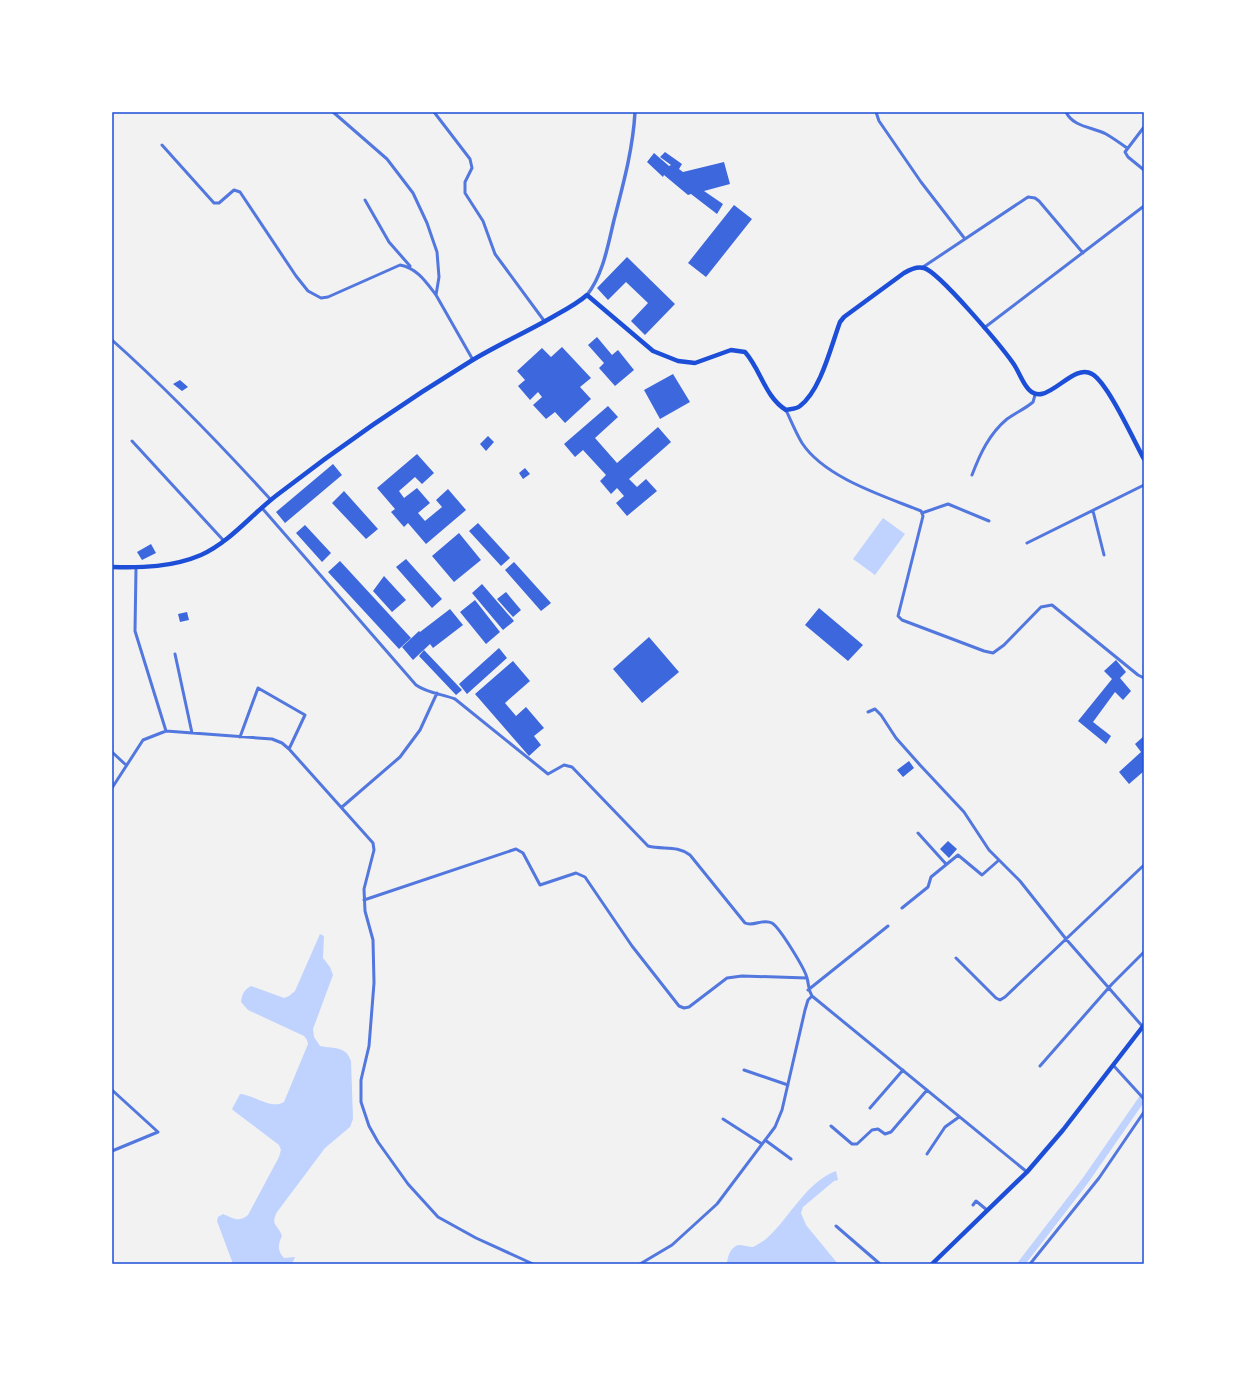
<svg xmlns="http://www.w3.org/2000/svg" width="1256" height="1376" font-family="Karla,sans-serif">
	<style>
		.water { fill: #bfd3fe }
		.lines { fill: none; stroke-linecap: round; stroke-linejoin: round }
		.canal { stroke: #bfd3fe; stroke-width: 7 }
		.building { fill: #3d67dc }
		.minor { stroke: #5277de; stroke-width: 3 }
		.tertiary { stroke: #5277de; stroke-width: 3.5 }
		.primary { stroke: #1d4ed8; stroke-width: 4.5 }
		.neatline { fill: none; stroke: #1d4ed8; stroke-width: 1.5 }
	</style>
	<rect width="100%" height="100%" fill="#f2f2f2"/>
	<path class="water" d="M 883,518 L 905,534 L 875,575 L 853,559 Z
		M 320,934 L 324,936 L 323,958 L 330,967 L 333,975 L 313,1029 L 314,1037 L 320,1046 C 335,1049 346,1046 351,1061 L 353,1119 L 350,1127 L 325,1148 L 277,1212 C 270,1226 278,1224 282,1236 C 278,1244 277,1251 284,1258 L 295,1257 L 292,1264 L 233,1264 L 217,1221 L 218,1217 L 223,1214 C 233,1218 238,1223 248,1215 L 279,1157 L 281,1150 L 279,1145 L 234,1111 L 232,1109 L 240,1094 C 254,1095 272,1110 284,1102 L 308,1044 L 307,1040 L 304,1036 L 248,1010 L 241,1002 C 242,994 244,990 251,986 L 284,998 L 289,996 L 295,991 Z
		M 836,1171 L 838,1180 L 834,1181 L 803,1207 L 801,1213 L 806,1225 L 838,1264 L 727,1264 C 727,1257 731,1246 739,1245 C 743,1245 749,1247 753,1247 C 757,1245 762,1242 766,1239 C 789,1219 806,1182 836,1171 Z"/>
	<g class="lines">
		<path class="canal" d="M 1021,1264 L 1085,1181 L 1144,1096"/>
	</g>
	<path class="building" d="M 665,152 L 682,164 L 679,169 L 683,172 L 724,162 L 730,184 L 704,191 L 723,204 L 717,214 L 691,194 L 688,195 L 664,175 L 663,177 L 647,162 L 654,153 L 669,166 L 671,165 L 660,157 Z
		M 734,205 L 752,219 L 706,277 L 688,263 Z
		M 627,257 L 675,304 L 645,335 L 631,321 L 648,303 L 626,282 L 608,300 L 597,288 Z
		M 597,337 L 612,355 L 618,350 L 634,370 L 615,386 L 599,368 L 604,363 L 588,345 Z
		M 562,347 L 591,378 L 580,387 L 591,399 L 565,423 L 555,412 L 546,419 L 533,405 L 542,397 L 538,392 L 530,400 L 518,386 L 525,380 L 517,371 L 542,348 L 551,357 Z
		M 673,374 L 690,402 L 660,419 L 644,390 Z
		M 180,380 L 188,387 L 182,391 L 173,384 Z
		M 608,406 L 618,417 L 595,438 L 617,463 L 658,427 L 671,442 L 629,479 L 637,487 L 646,479 L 657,491 L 627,516 L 616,503 L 624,496 L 617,488 L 611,494 L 600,481 L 606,475 L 583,450 L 575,457 L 564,444 Z
		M 488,436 L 494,442 L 486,451 L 480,444 Z
		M 417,454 L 434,473 L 422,484 L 415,477 L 399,491 L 404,498 L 417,488 L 430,503 L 418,513 L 425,521 L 442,507 L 436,500 L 448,489 L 466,510 L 426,544 L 408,523 L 404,527 L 391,512 L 395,509 L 377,488 Z
		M 333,464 L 342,475 L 285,523 L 276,512 Z
		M 525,468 L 530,474 L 523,479 L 519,473 Z
		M 344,491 L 378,529 L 366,539 L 332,503 Z
		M 478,523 L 510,558 L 501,566 L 469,531 Z
		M 305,525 L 331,553 L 322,562 L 296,533 Z
		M 459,533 L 481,560 L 454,582 L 432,556 Z
		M 151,544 L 156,553 L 142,560 L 137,552 Z
		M 406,559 L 442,599 L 432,608 L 396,567 Z
		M 340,561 L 411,638 L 399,649 L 328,572 Z
		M 514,562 L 551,603 L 541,611 L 505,570 Z
		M 384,576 L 406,600 L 392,612 L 373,591 Z
		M 482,584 L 514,621 L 503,630 L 472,593 Z
		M 506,592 L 521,610 L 513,617 L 497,599 Z
		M 475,600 L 500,632 L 486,644 L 460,612 Z
		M 819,608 L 863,645 L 848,661 L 805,625 Z
		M 450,609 L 463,625 L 433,648 L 430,644 L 413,660 L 402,647 L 419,631 L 420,632 Z
		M 187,612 L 189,620 L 180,622 L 178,614 Z
		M 649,637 L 679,672 L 642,703 L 613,669 Z
		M 499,648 L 507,658 L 467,694 L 459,684 Z
		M 424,650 L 462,690 L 456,695 L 419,656 Z
		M 1116,660 L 1126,672 L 1120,678 L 1131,691 L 1123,700 L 1115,692 L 1093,722 L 1111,736 L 1106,744 L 1078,721 L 1112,679 L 1104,671 Z
		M 513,661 L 530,681 L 505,703 L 516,716 L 526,707 L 544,728 L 534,736 L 541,745 L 529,756 L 475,694 Z
		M 1144,736 L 1144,771 L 1129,784 L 1119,772 L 1141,752 L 1135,744 Z
		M 909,761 L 914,768 L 903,777 L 897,770 Z
		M 948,841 L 957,849 L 949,858 L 940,849 Z"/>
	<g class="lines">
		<path class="minor" d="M 333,112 L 387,159 L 413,193 L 427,223 L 437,252 L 439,277 L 436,295 L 473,360
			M 434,112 L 470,159 L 472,168 L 465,182 L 465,193 L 483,221 L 495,254 L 545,322
			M 876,112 L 879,121 L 921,182 L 965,239
			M 1066,112 C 1073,127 1092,127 1106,134 C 1113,138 1120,143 1127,148
			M 1144,127 L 1125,152 L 1128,157 L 1144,170
			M 162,145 L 214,203 L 219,203 L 234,190 L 240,192 L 296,276 L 308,291 L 321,298 L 328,297 L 400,265 C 417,268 426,282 436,295
			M 365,200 L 389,242 L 410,266
			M 923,267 L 1028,197 L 1035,198 L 1039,201 L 1083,253
			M 984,328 L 1144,206
			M 112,340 C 168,390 220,444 271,500
			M 786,410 C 791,421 796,433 802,443 C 825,478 884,496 921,511 L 923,516 L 898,616 L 902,620 L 984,651 L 993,653 L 1004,645 L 1041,607 L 1052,605 L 1138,675 L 1144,678
			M 132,441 L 224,541
			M 972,475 C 980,454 989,434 1007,419 C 1015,413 1025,409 1033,402 L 1035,395
			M 262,508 L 416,685 C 427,693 442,694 455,699 L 548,774 L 564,765 L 572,767 L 648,846 C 663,850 677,845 690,855 L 745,923 C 754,927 763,918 772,923 C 780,928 805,969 807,978 C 809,985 808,989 812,996 L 1027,1172
			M 1093,511 L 1104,555
			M 922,513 L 948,504 L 989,521
			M 1027,543 L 1144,485
			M 136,568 L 135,631 L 166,731
			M 175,654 L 192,733
			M 868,712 L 875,709 L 881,715 L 896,738 L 920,765 L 964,812 L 989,850 L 1020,881 L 1066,939 L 1143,1027
			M 240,737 L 258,688 L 305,715 L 289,749
			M 112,752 L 126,765
			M 112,788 L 143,740 L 166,731 L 272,739 L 282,743 L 289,749 L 373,843 L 374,850 L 364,889 L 365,911 L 373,940 L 374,983 L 369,1046 L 361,1080 L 361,1102 L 369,1126 L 378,1142 L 408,1184 L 438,1217 L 476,1238 L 533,1264
			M 342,807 L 400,757 L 420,730 L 437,693
			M 918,833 L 946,864
			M 364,900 L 516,849 L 523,853 L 540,885 L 576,873 L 585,877 L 632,946 L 679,1006 L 684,1008 L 689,1007 L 727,978 L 742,976 L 807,978
			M 902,908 L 928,887 L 931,877 L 958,855 L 982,875 L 999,860
			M 956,958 L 996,998 L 1000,1000 L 1005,997 L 1144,865
			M 808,990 L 888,926
			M 1113,1065 L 1144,1099
			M 1040,1066 L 1112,984 L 1144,952
			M 744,1070 L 788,1085
			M 112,1090 L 158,1132 L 112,1151
			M 870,1108 L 903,1070
			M 723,1119 L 762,1144
			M 831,1126 L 852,1144 L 857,1144 L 872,1130 L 878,1129 L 885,1134 L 891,1132 L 927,1090
			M 765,1140 L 791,1159
			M 927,1154 L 945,1127 L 959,1117
			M 973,1205 L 976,1201 L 987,1210
			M 836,1226 L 880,1264
			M 640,1264 L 672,1245 L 717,1204 L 775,1127 L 782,1110 L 805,1010 L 808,1000 L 812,996
			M 1030,1264 L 1099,1178 L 1144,1112"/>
		<path class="tertiary" d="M 587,295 C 603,275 608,245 614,220 C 623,185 633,149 635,112"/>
		<path class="primary" d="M 112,567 C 142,568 173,567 201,555 C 230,542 252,514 277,495 C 339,447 404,402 471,361 C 499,344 529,331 556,315 C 567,309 578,303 587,295 L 653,351 L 678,361 L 695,363 L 731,350 L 745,352 C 761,370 765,397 786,410 C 790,409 797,409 800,406 C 821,390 831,346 840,322 L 844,317 L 904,273 C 909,270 917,266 924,268 C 939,272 1001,346 1013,363 C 1018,370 1021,379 1026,386 C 1044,414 1071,361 1092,374 C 1108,383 1134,441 1144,459
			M 932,1264 L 1027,1172 L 1063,1130 L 1144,1025"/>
	</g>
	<rect width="1256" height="1376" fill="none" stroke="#ffffff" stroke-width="226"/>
	<rect x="113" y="113" width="1030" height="1150" class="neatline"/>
</svg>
